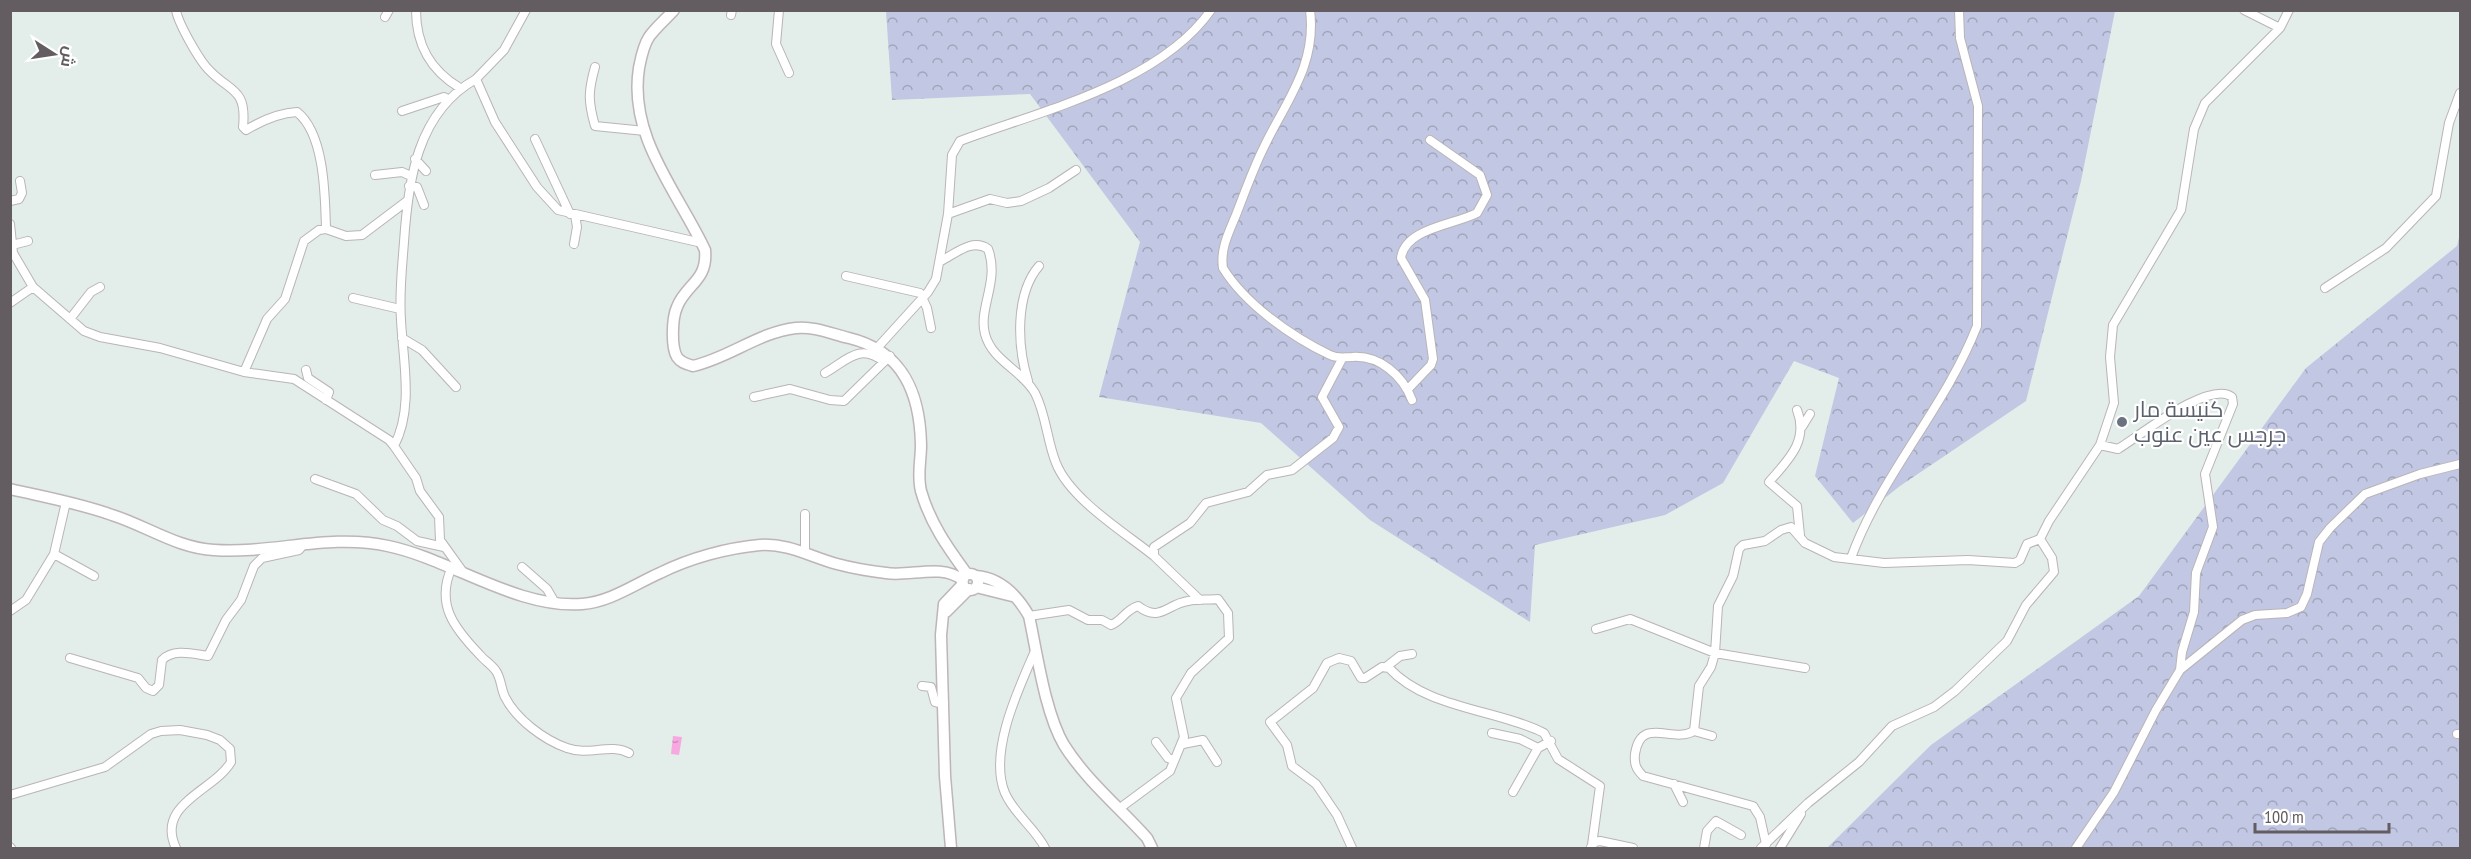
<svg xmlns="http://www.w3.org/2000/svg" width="2471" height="859" font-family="'PT Sans Narrow',Cairo,sans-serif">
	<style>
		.forest { fill: url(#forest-crowns) }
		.water { fill: url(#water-ripples) }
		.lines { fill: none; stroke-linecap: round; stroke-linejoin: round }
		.street-casing { stroke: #bab4b7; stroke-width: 10 }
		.secondary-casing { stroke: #bdb5b9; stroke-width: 13 }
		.street { stroke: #fff; stroke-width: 8 }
		.secondary { stroke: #fff; stroke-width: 10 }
		.worship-dot { fill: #6b7280; stroke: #fff; stroke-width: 2 }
		.labels { text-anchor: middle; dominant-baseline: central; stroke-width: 4.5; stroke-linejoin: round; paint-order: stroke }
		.worship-label { font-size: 22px; fill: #5b616d; stroke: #fff; text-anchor: start }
	</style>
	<defs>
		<pattern id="forest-crowns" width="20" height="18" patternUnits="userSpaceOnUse" patternTransform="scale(1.5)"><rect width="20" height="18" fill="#c2c7e3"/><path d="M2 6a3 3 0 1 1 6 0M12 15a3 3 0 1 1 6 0" fill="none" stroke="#a1a5bb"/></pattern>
		<pattern id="water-ripples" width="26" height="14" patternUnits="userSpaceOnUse" patternTransform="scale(1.5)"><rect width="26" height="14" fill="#f8a8e1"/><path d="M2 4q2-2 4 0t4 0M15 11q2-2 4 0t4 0" fill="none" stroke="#cc8cba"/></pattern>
	</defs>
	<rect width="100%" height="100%" fill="#e3ede9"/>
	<path class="forest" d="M 886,11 L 2115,11 L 2081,181 L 2026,401 L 1900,486 L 1853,523 L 1815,476 L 1839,378 L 1794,361 L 1723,483 L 1665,515 L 1535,545 L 1530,622 L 1370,520 L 1261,423 L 1099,397 L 1140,242 L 1030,94 L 892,100 Z
		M 2460,234 L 2460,848 L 1827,848 L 1931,745 L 2139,596 L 2306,368 L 2457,246 Z"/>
	<path class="water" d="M 673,736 L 682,737 L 679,755 L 671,754 Z"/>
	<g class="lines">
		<defs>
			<path id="street" d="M 176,10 C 178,23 200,62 210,71 C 230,92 247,88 243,127 L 246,130 C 261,121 279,113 297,112 C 325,134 325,197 326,229
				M 416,10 C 416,45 430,70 460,88
				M 526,10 L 504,50 L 476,79 L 495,122 L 537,187 L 558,210 L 702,243
				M 779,10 L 776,44 L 789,73
				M 1310,10 C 1317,65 1286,101 1264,147 C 1253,169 1245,192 1236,215 C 1229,232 1220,249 1223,268 C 1245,304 1292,337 1330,355 C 1338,359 1344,357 1352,357 C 1380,355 1403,376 1412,400
				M 2244,10 L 2280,28
				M 731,15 L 732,10
				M 385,17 L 389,10
				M 595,67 C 588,92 588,101 595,126 L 645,131
				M 402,111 L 444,97 L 449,100
				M 535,139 L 570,214
				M 415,159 L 426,171
				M 375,175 L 402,172 L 411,176
				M 409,186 L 417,187 L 424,205
				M 10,201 L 19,199 L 22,193 L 20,181
				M 948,214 L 990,199 L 1007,203 L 1021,201 L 1049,188 L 1076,170
				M 10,224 L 13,253 L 33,287 L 84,331 L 100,337 L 160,348 L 244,372 L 294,379 L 389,440 L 394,446
				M 574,244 L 577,227 L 575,215
				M 12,245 L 28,241
				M 941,261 C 956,253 973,238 988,249 C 1000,281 978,308 985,334 C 992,361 1022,370 1035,393 C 1046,414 1047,441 1056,463 C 1070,499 1124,532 1154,556
				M 846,276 L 920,293 L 927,308 L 931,328
				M 2325,288 L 2386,248 L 2436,196 L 2449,123 L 2460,93
				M 353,298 L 400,309
				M 10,303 L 33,287
				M 70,319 L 91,292 L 100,287
				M 402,338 L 422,350 L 456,387
				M 878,347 L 928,292 L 936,279 L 948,214 L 952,155 L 960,141 C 1040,111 1159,84 1211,10
				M 306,370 L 308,378 L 329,392 L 326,400
				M 244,372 L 267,319 L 285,299 L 304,241 L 319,230 L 326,229 L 346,236 L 362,235 L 407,201
				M 825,373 C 846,361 860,342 884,362
				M 1028,381 C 1017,346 1015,294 1039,266
				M 1408,389 L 1431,365 L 1433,359 L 1425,300 L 1401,258 C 1405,228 1454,225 1477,213 L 1487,195 L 1480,175 L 1430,140
				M 754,397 L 790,389 L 830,400 L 844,401 L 890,356
				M 1797,410 C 1809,441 1788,460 1769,482 L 1797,506 L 1800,535
				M 1802,427 L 1810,414
				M 2100,445 L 2118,449 C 2138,437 2210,379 2232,397 L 2233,404 L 2205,474 L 2213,527 L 2196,573 L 2194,612 L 2182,652 L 2180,670
				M 315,479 L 356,494 L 383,520 L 397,526 L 417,541 L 444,547
				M 805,514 L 805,552
				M 54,554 L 94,576
				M 1851,558 C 1881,475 1945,408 1977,326 L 1978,106 L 1960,38 L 1959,10
				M 452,567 C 435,604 454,628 480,655 C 484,660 492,665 496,671 C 501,678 501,689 505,697 C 516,719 544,740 567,748 C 589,756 610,743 629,753
				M 522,567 L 547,589 L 554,601
				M 463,572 L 440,540 L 439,517 L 420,491 L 416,478 L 394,446 C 414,409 403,360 401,320 C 399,294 402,268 404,242 C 408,181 417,112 476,79
				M 1200,600 L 1154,556 L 1154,547 L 1190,523 L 1206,503 L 1248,492 L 1267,475 L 1292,470 L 1333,438 L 1339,427 L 1322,397 L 1342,359
				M 10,611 L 26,600 L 54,554 L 66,502
				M 1029,616 L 1069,610 L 1088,620 L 1102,620 L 1111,625 C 1122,621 1125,610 1138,606 C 1160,623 1167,604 1188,601 C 1197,599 1208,600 1218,599 L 1228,613 L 1229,638 L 1191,673 L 1176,698 L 1184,737 L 1170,771 L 1120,808
				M 1596,629 L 1630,619 L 1715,653 L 1805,668
				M 1035,651 C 1019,688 988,752 1005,793 C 1014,814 1035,828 1045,848
				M 70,658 L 138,678 L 146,688 L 153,691 L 159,685 L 162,660 C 174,648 193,654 208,656 L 226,620 L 241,600 L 254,566 L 262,558 L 299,550 L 304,544
				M 1386,667 L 1400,656 L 1412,654
				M 922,686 L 931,687 L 935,702 L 944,704
				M 1694,731 L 1712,736
				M 1492,733 L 1520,739 L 1538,748 L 1551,741
				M 2457,734 L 2460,734
				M 1156,742 L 1168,758 L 1173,760
				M 1183,744 L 1203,740 L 1217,762
				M 1674,784 L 1683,802
				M 1513,792 L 1538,748
				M 10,795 L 105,767 L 151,734 L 161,731 L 180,730 L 207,735 L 220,740 L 230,749 L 231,762 C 214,791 155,804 176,848
				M 1766,844 L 1760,817 L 1753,806 L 1643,776 C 1636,769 1634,764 1635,754 C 1641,715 1672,744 1694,731 L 1699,686 L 1711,667 L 1715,653 L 1718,606 L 1733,576 L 1739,549 L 1743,545 L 1765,541 L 1781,530 L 1791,527 L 1805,543 L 1834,557 L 1884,563 L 1968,560 L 2015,563 L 2020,560 L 2027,544 L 2040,539
				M 10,847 L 11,848
				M 1591,847 L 1595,842 L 1600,841 L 1633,848
				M 1352,848 L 1337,815 L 1316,784 L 1292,766 L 1287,745 L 1270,722 L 1313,688 L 1327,663 L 1339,658 L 1351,661 L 1361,678 L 1365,678 L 1382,667 L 1389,668 C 1427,709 1496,709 1544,733 L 1558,759 L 1600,786 L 1592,845
				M 1704,848 L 1707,831 L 1716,821 L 1741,835
				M 1761,848 L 1808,803 L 1859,762 L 1892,726 L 1934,707 L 1955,691 L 2007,641 L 2026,605 L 2054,572 L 2052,558 L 2040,539 L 2049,521 L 2100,445 L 2114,403 L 2110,357 L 2113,325 L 2181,210 L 2194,129 L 2205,103 L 2280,28 L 2289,10
				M 1780,848 L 1801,814
				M 2076,848 L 2114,792 L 2156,710 L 2180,670 L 2242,620 L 2255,615 L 2287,613 L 2301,607 L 2307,594 L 2319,542 L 2330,528 L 2365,494 L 2420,474 L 2460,464"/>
			<path id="secondary" d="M 674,10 C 666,19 656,27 649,37 C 643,46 641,58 639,68 C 628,137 678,192 705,250 C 708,281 686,284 677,307 C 672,318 671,347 677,357 C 681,363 687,364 693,366 C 729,358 759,332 796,328 C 814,326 832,334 849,338 C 903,351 920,393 921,445 C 921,461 917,475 921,491 C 930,523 948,548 967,574
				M 10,489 C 44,497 79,503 112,515 C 147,526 177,548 214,550 C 273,554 329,533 388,546 C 450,559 517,609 582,604 C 610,602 635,584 660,573 C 690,558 727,548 760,545 C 788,543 811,557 837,564 C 852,568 869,571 886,573 C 911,577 940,563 963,580
				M962 582a8 8 0 1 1 16 0a8 8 0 1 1-16 0Z
				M 976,576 C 1001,578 1017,595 1029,616 C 1037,653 1045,713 1064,745 C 1086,780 1120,808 1147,838 L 1152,848
				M 976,587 L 1012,596
				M 946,612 L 969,589
				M 951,848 L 945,776 L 941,635 L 944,604 L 963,584"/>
		</defs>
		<use href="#street" class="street-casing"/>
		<use href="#secondary" class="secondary-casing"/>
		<use href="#street" class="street"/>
		<use href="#secondary" class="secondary"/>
	</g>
	<circle class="worship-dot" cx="2122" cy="422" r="6"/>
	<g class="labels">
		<g class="worship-label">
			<text x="2134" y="409">كنيسة مار<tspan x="2134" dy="25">جرجس عين عنوب</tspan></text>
		</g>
	</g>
	<rect width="2471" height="859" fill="none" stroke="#635c60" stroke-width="24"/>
	<g transform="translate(54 54) rotate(102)" stroke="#ffffff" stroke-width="4.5" paint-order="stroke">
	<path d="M0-4.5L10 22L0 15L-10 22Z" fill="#635c60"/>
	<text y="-9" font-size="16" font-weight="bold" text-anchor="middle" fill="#635c60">ش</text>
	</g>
	<path d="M2255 823v9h134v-9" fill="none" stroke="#635c60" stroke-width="3"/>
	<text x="2264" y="823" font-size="18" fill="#635c60" stroke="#ffffff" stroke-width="4.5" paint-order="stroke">100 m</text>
</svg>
